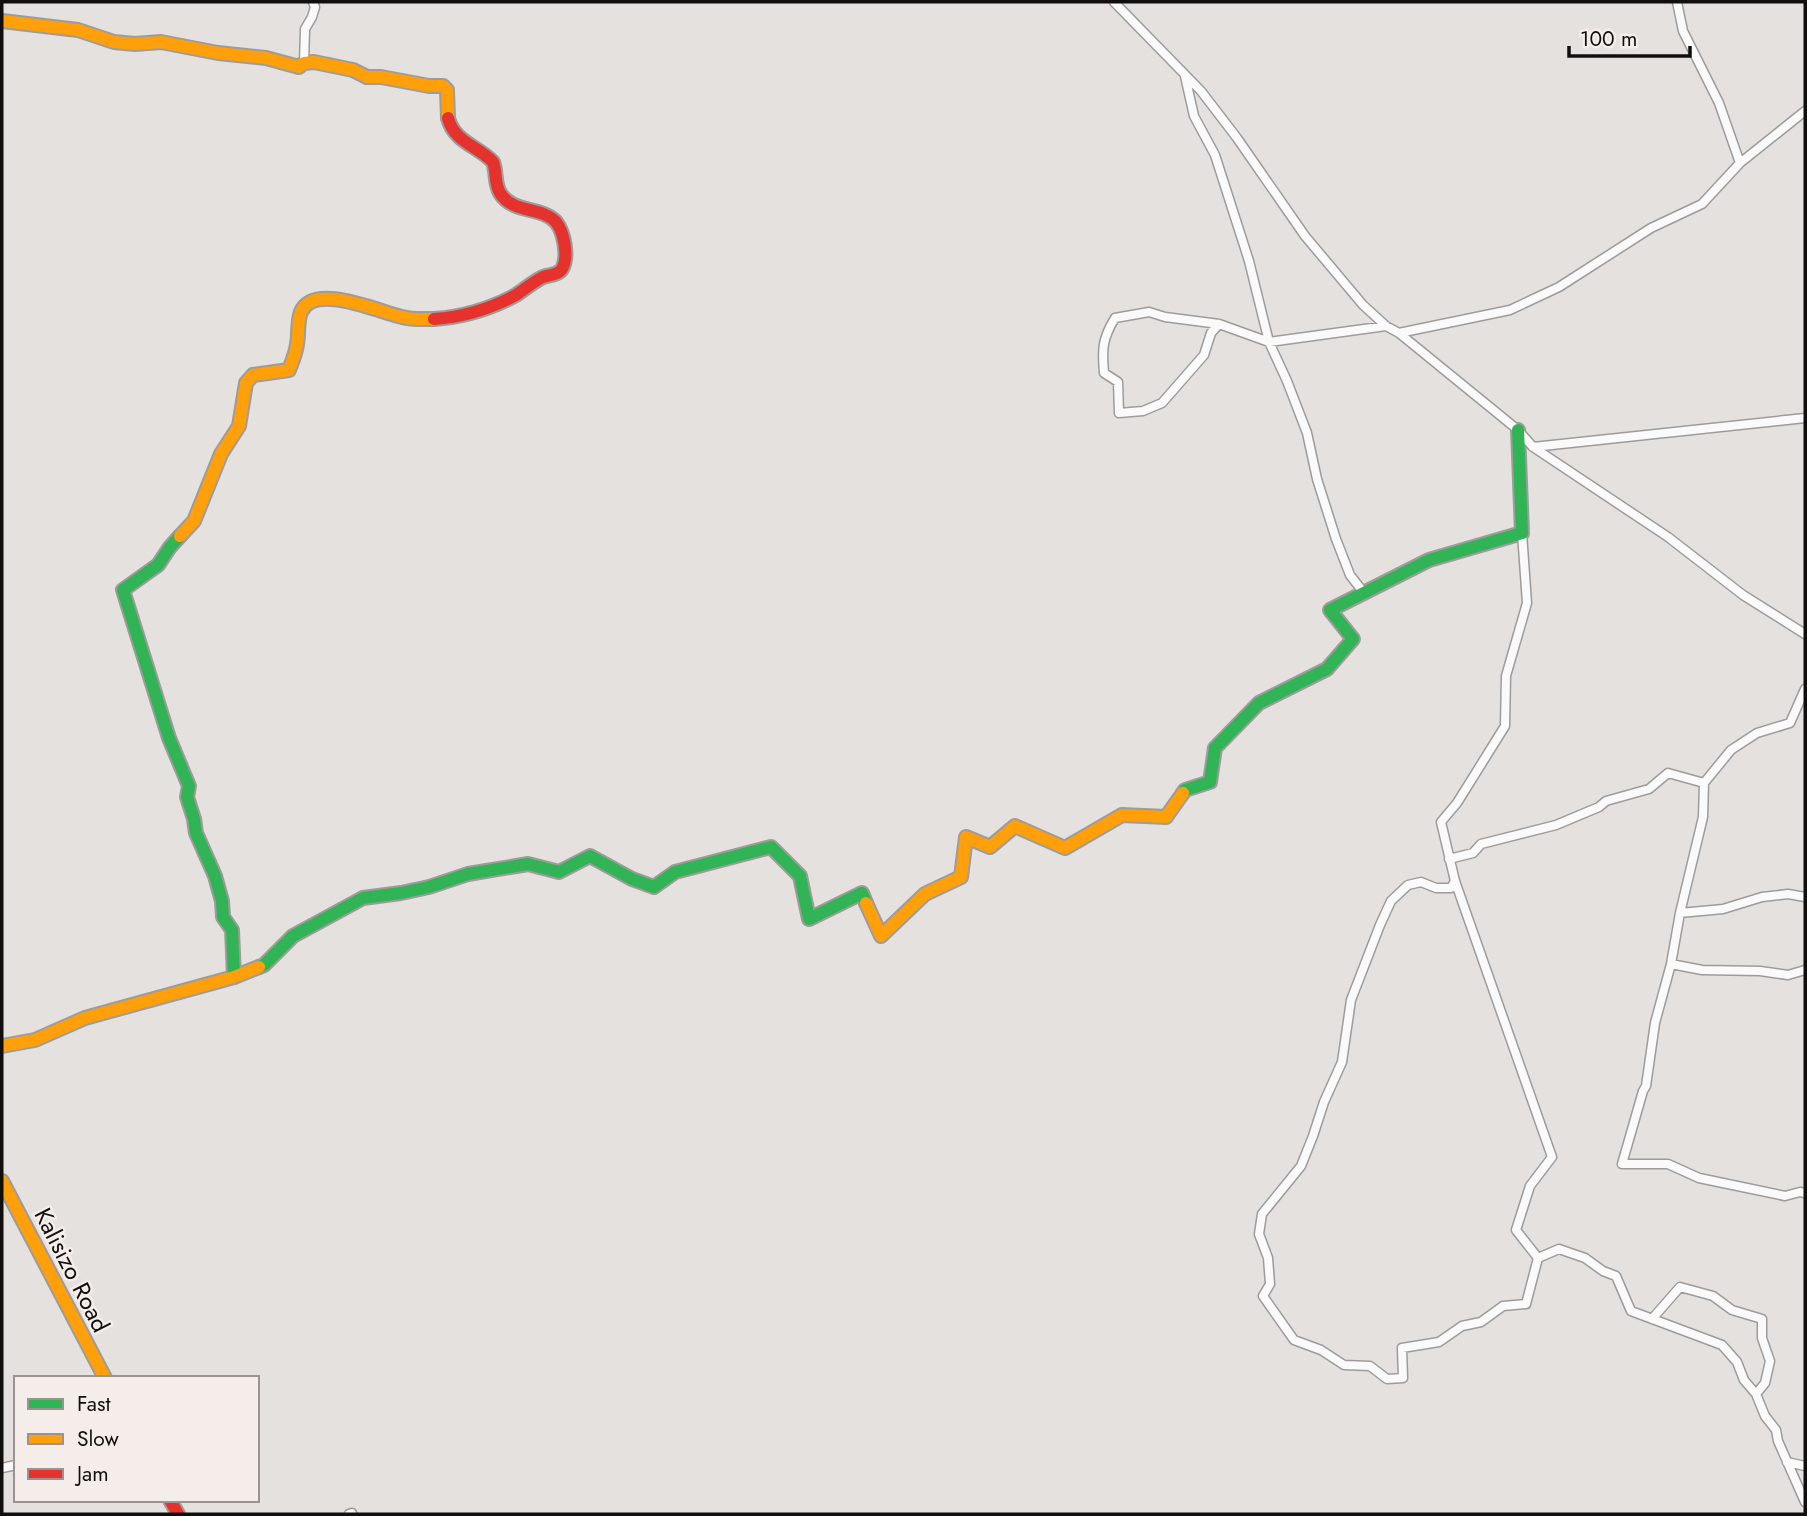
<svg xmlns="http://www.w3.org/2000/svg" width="1807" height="1516" font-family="Jost,sans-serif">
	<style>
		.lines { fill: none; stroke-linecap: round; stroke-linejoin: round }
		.street-casing { stroke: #9e9c9a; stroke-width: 11 }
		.fast-casing { stroke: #9e9c9a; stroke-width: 16 }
		.slow-casing { stroke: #9e9c9a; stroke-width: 16 }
		.jam-casing { stroke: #9e9c9a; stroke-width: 16 }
		.street { stroke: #fbfafa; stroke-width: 8 }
		.fast { stroke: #30b455; stroke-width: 12 }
		.slow { stroke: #ff9f0a; stroke-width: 12 }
		.jam { stroke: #e5322d; stroke-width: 12 }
		.labels { text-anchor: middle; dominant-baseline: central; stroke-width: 5; stroke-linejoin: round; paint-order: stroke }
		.street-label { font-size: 24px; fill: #110f0e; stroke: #f4ede9 }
	</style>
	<rect width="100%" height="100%" fill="#e4e1df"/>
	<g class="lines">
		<defs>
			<path id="street" d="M 1114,2 L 1201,91 L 1237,138 L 1305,236 L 1363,305 L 1386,326 L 1399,333 L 1518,430 L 1533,447 L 1668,537 L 1743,595 L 1805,634
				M 1677,2 L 1683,31 L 1719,103 L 1740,163
				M 304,63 L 305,29 L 312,17 L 315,7 L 313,2
				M 1185,76 L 1194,116 L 1215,155 L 1249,261 L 1269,342 L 1287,381 L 1307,433 L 1317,479 L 1336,539 L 1350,575 L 1364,593
				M 1219,324 L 1211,333 L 1204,355 L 1162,403 L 1143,411 L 1119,413 L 1118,382 L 1104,373 C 1102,350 1102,339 1115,318 L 1149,312 L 1165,317 L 1219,324 L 1269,342 L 1386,326
				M 1399,333 L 1510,310 L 1559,287 L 1651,228 L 1702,204 L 1740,163 L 1805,111
				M 1533,447 L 1805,418
				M 1704,783 L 1731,750 L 1757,733 L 1790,723 L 1805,689
				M 1449,859 L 1473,853 L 1481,844 L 1556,825 L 1599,807 L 1606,801 L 1649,789 L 1668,773 L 1704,783 L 1703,817 L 1680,913
				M 1455,881 L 1552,1157 L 1530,1186 L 1516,1230 L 1538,1258 L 1526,1304 L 1503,1306 L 1481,1322 L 1462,1326 L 1439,1342 L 1402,1348 L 1403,1378 L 1387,1379 L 1370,1366 L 1344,1365 L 1321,1350 L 1294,1340 L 1263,1296 L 1270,1284 L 1268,1258 L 1259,1234 L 1262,1214 L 1301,1166 L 1313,1136 L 1324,1102 L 1342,1062 L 1351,1000 L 1380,925 L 1391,901 L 1408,885 L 1421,882 L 1436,888 L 1451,888 L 1455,881 L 1441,822 L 1457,803 L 1505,726 L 1506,676 L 1527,603 L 1522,533
				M 1805,897 L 1788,894 L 1762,897 L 1723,909 L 1680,913 L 1671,964 L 1655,1023 L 1646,1086 L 1643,1091 L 1622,1164 L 1668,1164 L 1699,1178 L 1785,1196 L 1800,1192 L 1805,1193
				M 1671,964 L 1702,970 L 1760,971 L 1788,975 L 1805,970
				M 1538,1258 L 1559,1249 L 1585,1258 L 1603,1271 L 1616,1276 L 1631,1311 L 1722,1345 L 1737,1362 L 1744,1380 L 1756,1394 L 1765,1416 L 1776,1430 L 1778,1441 L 1805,1502
				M 1652,1319 L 1680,1287 L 1713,1296 L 1732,1310 L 1762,1319 L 1762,1338 L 1770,1361 L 1765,1383 L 1756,1394
				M 1787,1462 L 1805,1466
				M 2,1468 L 16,1465
				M 349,1514 L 352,1513"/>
			<path id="fast" d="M 180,536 L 170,547 L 158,565 L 123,590 L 169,738 L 189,786 L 187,797 L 194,819 L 196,833 L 215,876 L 222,901 L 223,917 L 232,930 L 234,977
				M 1183,793 L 1185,790 L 1210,782 L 1215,748 L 1259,703 L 1327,669 L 1353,639 L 1330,610 L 1429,560 L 1522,533 L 1518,430
				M 259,967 L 264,965 L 293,936 L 363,898 L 401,893 L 429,887 L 468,874 L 528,864 L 559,872 L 590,856 L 632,879 L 654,887 L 675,872 L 771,847 L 800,876 L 809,919 L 862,893 L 866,903"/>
			<path id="slow" d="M 2,21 L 78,30 L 114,42 L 135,44 L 161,42 L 218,53 L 266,58 L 299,67 L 304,63 L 314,62 L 353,70 L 367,77 L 381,77 L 429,86 L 443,86 L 447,90 L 448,118
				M 180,536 L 194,521 L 221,454 L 239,426 L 246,383 L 253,375 L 289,370 C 292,362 296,353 297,344 C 299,334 297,322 301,312 C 314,282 379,312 402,317 C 413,320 423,319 434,319
				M 866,903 L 881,936 L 925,894 L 961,877 L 966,837 L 990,847 L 1015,826 L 1065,848 L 1122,815 L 1166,817 L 1183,793
				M 2,1046 L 35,1040 L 85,1018 L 234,977 L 259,967
				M 2,1181 L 105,1378"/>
			<path id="jam" d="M 434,319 C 464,317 490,309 516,295 C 525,289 533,282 543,277 C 549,275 558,275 562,269 C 569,257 564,232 556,222 C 541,206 513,214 500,193 C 494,183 497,172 493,162 C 478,146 454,142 448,118
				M 170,1500 L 178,1514"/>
		</defs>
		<use href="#street" class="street-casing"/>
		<use href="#fast" class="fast-casing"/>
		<use href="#slow" class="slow-casing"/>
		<use href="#jam" class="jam-casing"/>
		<use href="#street" class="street"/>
		<use href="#fast" class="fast"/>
		<use href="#slow" class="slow"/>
		<use href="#jam" class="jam"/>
	</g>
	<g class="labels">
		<g class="street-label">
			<text transform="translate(72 1270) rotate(63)">Kalisizo Road</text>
		</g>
	</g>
	<rect width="1807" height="1516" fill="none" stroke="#110f0e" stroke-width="7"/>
	<rect x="14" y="1376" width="245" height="126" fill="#f4ede9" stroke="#999491" stroke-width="2"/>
	<rect x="28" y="1399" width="35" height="10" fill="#30b455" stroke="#999491" stroke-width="2"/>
	<text x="77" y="1411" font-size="21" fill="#110f0e">Fast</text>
	<rect x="28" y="1434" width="35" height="10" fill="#ff9f0a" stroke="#999491" stroke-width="2"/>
	<text x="77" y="1446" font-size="21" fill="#110f0e">Slow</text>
	<rect x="28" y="1469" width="35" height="10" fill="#e5322d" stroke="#999491" stroke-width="2"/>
	<text x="77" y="1481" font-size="21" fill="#110f0e">Jam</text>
	<path d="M1569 46v10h121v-10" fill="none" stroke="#110f0e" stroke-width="3.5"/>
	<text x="1580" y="46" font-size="21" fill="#110f0e" stroke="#f4ede9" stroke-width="5" paint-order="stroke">100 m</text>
</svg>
